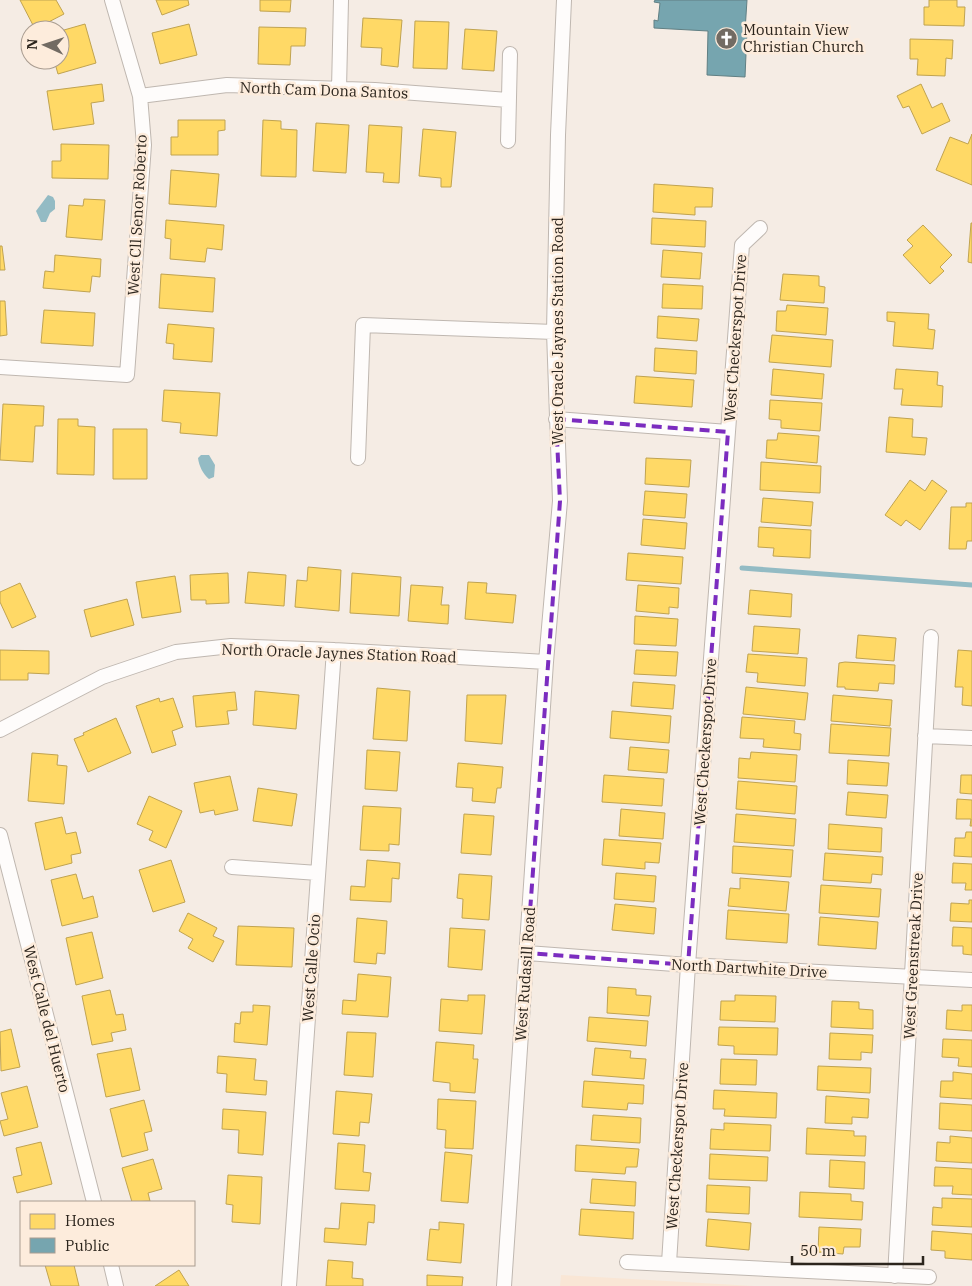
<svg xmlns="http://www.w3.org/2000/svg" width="972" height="1286" font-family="'IBM Plex Serif',serif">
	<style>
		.built { fill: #f9e6d5 }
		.water { fill: #93bbc4 }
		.homes { fill: #ffd966; stroke: #c0a350 }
		.public { fill: #76a5af; stroke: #607f83 }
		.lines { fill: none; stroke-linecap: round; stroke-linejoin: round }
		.stream { stroke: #93bbc4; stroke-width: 5 }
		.street-casing { stroke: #bfb7b0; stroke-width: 16 }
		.street { stroke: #fefcfb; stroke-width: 14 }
		.marked { fill: none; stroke: #7b2cbf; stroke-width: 4; stroke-dasharray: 10 6; stroke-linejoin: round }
		.labels { text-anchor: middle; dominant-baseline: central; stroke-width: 5; stroke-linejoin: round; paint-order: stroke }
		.poi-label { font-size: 15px; fill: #2c251d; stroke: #fdecdc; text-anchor: start }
		.street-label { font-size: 15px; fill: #2c251d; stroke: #fdecdc }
	</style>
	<rect width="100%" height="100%" fill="#f5ece4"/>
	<path class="built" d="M 561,1275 L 754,1286 L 560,1286 Z"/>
	<path class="water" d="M 48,195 L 53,197 L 55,201 L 55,209 L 50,213 L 46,222 L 41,222 L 36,211 Z
		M 201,455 L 209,455 L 215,465 L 214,477 L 209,479 C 203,474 199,466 198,458 Z"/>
	<path class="homes" d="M 20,0 L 56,0 L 64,14 L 35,29 Z
		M 156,0 L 188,0 L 189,5 L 162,15 Z
		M 260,0 L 291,0 L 290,12 L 260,11 Z
		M 929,0 L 957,0 L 957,7 L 965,7 L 964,26 L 924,25 L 924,7 L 929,7 Z
		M 363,18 L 402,20 L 398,67 L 381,65 L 382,48 L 361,47 Z
		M 415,21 L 449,22 L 447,69 L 413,68 Z
		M 85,24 L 96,63 L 58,74 L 54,60 L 60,60 L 60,40 L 66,38 L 64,30 Z
		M 189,24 L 197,55 L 160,64 L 152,33 Z
		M 259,27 L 306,28 L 305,46 L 291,46 L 290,65 L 258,64 Z
		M 465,29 L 497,31 L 494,71 L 462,69 Z
		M 910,39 L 953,40 L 952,59 L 946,58 L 945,76 L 917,75 L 918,59 L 910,59 Z
		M 102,84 L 104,101 L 91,103 L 94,124 L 53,130 L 47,91 Z
		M 921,84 L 932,108 L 942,103 L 950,121 L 922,134 L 909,106 L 903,108 L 897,96 Z
		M 178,120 L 225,120 L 225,130 L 218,131 L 218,155 L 171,155 L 171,137 L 178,137 Z
		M 263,120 L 281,121 L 281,129 L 297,130 L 296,177 L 261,176 Z
		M 316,123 L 349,125 L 346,173 L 313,171 Z
		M 369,125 L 402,127 L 399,183 L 383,182 L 384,173 L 366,172 Z
		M 423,129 L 456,132 L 451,187 L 441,187 L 441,178 L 419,176 Z
		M 972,134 L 972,185 L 936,170 L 950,137 L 968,144 Z
		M 61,144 L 109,145 L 108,179 L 52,178 L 52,161 L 61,161 Z
		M 171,170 L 219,174 L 216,207 L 169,204 Z
		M 654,184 L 713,188 L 712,207 L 695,207 L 695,215 L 653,212 Z
		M 84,199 L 105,200 L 102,240 L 66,237 L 69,205 L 83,206 Z
		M 652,218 L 706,221 L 705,247 L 651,244 Z
		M 166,220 L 224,225 L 222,250 L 207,248 L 205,262 L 170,259 L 171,239 L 165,238 Z
		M 971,223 L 972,223 L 972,263 L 968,262 Z
		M 923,225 L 952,255 L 940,267 L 944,271 L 930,284 L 903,255 L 913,246 L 907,240 Z
		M 0,246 L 2,246 L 5,270 L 0,270 Z
		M 663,250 L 702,253 L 700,279 L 661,277 Z
		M 55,255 L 101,259 L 100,277 L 92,276 L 90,292 L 43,288 L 45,271 L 54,272 Z
		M 161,274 L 215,278 L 213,312 L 159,308 Z
		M 783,274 L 819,276 L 819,286 L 825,287 L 824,303 L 780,300 Z
		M 663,284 L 703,286 L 702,309 L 662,308 Z
		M 0,301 L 5,301 L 7,335 L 0,336 Z
		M 787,305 L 828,308 L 826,335 L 776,331 L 777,311 L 786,311 Z
		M 44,310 L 95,313 L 93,346 L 41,343 Z
		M 887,312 L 929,314 L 928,329 L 935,330 L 933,349 L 893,346 L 895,322 L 887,321 Z
		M 658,316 L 699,319 L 697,341 L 657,338 Z
		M 168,324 L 214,328 L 212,362 L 173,359 L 174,344 L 166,343 Z
		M 772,335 L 833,340 L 831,367 L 769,362 Z
		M 655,348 L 697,351 L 696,374 L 654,371 Z
		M 773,369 L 824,374 L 822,399 L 771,395 Z
		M 896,369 L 938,372 L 937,385 L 943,386 L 942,407 L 901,405 L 903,389 L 894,389 Z
		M 636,376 L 694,380 L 692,407 L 634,403 Z
		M 164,390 L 220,393 L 217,436 L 180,433 L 181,423 L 162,421 Z
		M 770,400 L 822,403 L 820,431 L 781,428 L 781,420 L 769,419 Z
		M 3,404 L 44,406 L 43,426 L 35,426 L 33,462 L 0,460 Z
		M 889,417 L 913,419 L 912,437 L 927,438 L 925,455 L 886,452 Z
		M 58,419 L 78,419 L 78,426 L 95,427 L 94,475 L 57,474 Z
		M 113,429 L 147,429 L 147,479 L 113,479 Z
		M 778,433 L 819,436 L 817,463 L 766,458 L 767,440 L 777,440 Z
		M 646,458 L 691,460 L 689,487 L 645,484 Z
		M 761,462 L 821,466 L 820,493 L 760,490 Z
		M 910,480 L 925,491 L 932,480 L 947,491 L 920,530 L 906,520 L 901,526 L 885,515 Z
		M 645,491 L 687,494 L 685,518 L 643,515 Z
		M 763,498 L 813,502 L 811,526 L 761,522 Z
		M 966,503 L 972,503 L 972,541 L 967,541 L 966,549 L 949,549 L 951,507 L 966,507 Z
		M 643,519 L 687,523 L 685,549 L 641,545 Z
		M 759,527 L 811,530 L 810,558 L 773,556 L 774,548 L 758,547 Z
		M 628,553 L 683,557 L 681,584 L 626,580 Z
		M 308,567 L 341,570 L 339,611 L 295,607 L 297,580 L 307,581 Z
		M 248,572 L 286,575 L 284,606 L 245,603 Z
		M 228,573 L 229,603 L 206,604 L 206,600 L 191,600 L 190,575 Z
		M 352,573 L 401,577 L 399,616 L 350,613 Z
		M 175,576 L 181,612 L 142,618 L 136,582 Z
		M 468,582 L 487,583 L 486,593 L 516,595 L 513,623 L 465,619 Z
		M 20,583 L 36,617 L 12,628 L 0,602 L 0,592 Z
		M 411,585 L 443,587 L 441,605 L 449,605 L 448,624 L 408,621 Z
		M 638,585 L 679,588 L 678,608 L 669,607 L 669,614 L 636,611 Z
		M 750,590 L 792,594 L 791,617 L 748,614 Z
		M 127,599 L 134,625 L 91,637 L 84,610 Z
		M 635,616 L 678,619 L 676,646 L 634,644 Z
		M 754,626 L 800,629 L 798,654 L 752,651 Z
		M 858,635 L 896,638 L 894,661 L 856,658 Z
		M 0,650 L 49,651 L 49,674 L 28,673 L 28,680 L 0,680 Z
		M 636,650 L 678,652 L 676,676 L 634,674 Z
		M 958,650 L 972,651 L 972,706 L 962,705 L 963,687 L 955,687 Z
		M 748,654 L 807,658 L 805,686 L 757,682 L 758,673 L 746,672 Z
		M 845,662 L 895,665 L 894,684 L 879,683 L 878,691 L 845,689 L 845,687 L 837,687 L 839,663 Z
		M 633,682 L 675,685 L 673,709 L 631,706 Z
		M 746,687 L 808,693 L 805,720 L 743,714 Z
		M 377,688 L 410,691 L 407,741 L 373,739 Z
		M 255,691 L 299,695 L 296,729 L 253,725 Z
		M 235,692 L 237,710 L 227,711 L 229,724 L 196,727 L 193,696 Z
		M 467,695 L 506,695 L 502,744 L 465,741 Z
		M 833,695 L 892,700 L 890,726 L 831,721 Z
		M 159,698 L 160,702 L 173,698 L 183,727 L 172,731 L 176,745 L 152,753 L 136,706 Z
		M 612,711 L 671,716 L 669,743 L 610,738 Z
		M 742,717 L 795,721 L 794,733 L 801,734 L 800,750 L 763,747 L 764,739 L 740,738 Z
		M 116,718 L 131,753 L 88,772 L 74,739 L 84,735 L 83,733 Z
		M 831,724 L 891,728 L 889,756 L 829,753 Z
		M 630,747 L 669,750 L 667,773 L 628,770 Z
		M 367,750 L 400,752 L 397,791 L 365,789 Z
		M 751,752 L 797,755 L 795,782 L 738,778 L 739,758 L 750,759 Z
		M 32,753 L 58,755 L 57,765 L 67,766 L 64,804 L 28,801 Z
		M 848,760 L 889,763 L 887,786 L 847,784 Z
		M 458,763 L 503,767 L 501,788 L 497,788 L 495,803 L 472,801 L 473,788 L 456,787 Z
		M 604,775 L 664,779 L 662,806 L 602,802 Z
		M 961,775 L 972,775 L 972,794 L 960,793 Z
		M 230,776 L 238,810 L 215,815 L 214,810 L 200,813 L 194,783 Z
		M 738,781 L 797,786 L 795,814 L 736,809 Z
		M 258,788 L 297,794 L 292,826 L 253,821 Z
		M 848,792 L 888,795 L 886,818 L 846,815 Z
		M 149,796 L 182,811 L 166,848 L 149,840 L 153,831 L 137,824 Z
		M 957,799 L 972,800 L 972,826 L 970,826 L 971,819 L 956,819 Z
		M 363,806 L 401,808 L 399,845 L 389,844 L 389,851 L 360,850 Z
		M 621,809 L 665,813 L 663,839 L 619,836 Z
		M 464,814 L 494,816 L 491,855 L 461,853 Z
		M 736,814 L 796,819 L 794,846 L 734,842 Z
		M 62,817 L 66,834 L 76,832 L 81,853 L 71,855 L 72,863 L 45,870 L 35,823 Z
		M 829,824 L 882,828 L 881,852 L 828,849 Z
		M 966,832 L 972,832 L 972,857 L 954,856 L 955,838 L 965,838 Z
		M 604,839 L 661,843 L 659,863 L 645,862 L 645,869 L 602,865 Z
		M 733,846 L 793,850 L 791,877 L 732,873 Z
		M 825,853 L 883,857 L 882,875 L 872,874 L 871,883 L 823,880 Z
		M 171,860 L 185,902 L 153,912 L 139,870 Z
		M 367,860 L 400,863 L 399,879 L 392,878 L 391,902 L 350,900 L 351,886 L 365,887 Z
		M 953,863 L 972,864 L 972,890 L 965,890 L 966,883 L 952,883 Z
		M 616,873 L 656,876 L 654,902 L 614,899 Z
		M 76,874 L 83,899 L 93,896 L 98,917 L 62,926 L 51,880 Z
		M 459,874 L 492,876 L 489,920 L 462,918 L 463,899 L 457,898 Z
		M 740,878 L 789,882 L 786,911 L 728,906 L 730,888 L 740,889 Z
		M 821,885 L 881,889 L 879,917 L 819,913 Z
		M 969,900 L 972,900 L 972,922 L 950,921 L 951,903 L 969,904 Z
		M 615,904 L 656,908 L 654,934 L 612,930 Z
		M 728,910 L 789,914 L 787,943 L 726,939 Z
		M 188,913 L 217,928 L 213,936 L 224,941 L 213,962 L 188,948 L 193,939 L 179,931 Z
		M 820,917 L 878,922 L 876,949 L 818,945 Z
		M 357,918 L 387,921 L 385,954 L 377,953 L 376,964 L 354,962 Z
		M 238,926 L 294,928 L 292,967 L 236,965 Z
		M 953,927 L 972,928 L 972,955 L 963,954 L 963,946 L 952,946 Z
		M 450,928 L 485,930 L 482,970 L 448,967 Z
		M 92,932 L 103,978 L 76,985 L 66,938 Z
		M 358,974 L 391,977 L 388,1017 L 342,1014 L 343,1000 L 356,1001 Z
		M 608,987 L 636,989 L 636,995 L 651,996 L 649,1016 L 607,1013 Z
		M 110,990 L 116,1015 L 123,1014 L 126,1030 L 111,1033 L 113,1041 L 92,1045 L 82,996 Z
		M 468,995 L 485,995 L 482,1034 L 439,1031 L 441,999 L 468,1001 Z
		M 735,995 L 776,996 L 775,1022 L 720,1020 L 721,1001 L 735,1001 Z
		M 832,1001 L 859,1002 L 859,1009 L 873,1010 L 873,1029 L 831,1027 Z
		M 253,1005 L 270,1006 L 267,1045 L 234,1042 L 235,1023 L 240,1024 L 241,1012 L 253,1012 Z
		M 962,1005 L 972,1005 L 972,1031 L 946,1029 L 947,1010 L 962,1011 Z
		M 589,1017 L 648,1021 L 646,1046 L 587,1041 Z
		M 719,1027 L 778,1028 L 777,1055 L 734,1054 L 734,1046 L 718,1045 Z
		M 11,1029 L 20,1067 L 1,1071 L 0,1032 Z
		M 347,1032 L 376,1033 L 373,1077 L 344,1075 Z
		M 830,1033 L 873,1035 L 872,1053 L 861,1052 L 861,1060 L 829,1059 Z
		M 943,1039 L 972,1040 L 972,1067 L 958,1066 L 959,1058 L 942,1057 Z
		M 436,1042 L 474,1045 L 473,1059 L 478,1059 L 475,1093 L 450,1091 L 450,1083 L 433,1081 Z
		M 131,1048 L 140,1090 L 106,1097 L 97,1054 Z
		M 595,1048 L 631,1051 L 630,1058 L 646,1059 L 644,1079 L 592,1075 Z
		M 218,1056 L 256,1059 L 254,1080 L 267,1081 L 266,1095 L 226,1092 L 227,1074 L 217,1073 Z
		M 721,1059 L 757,1060 L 756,1085 L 720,1084 Z
		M 818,1066 L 871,1068 L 870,1093 L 817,1090 Z
		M 953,1072 L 972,1074 L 972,1099 L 940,1097 L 941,1081 L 953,1081 Z
		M 584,1081 L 644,1085 L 643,1104 L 628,1103 L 627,1110 L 582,1107 Z
		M 27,1086 L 38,1127 L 4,1136 L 0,1121 L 8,1119 L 1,1093 Z
		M 714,1090 L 777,1093 L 776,1118 L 724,1116 L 725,1109 L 713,1109 Z
		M 336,1091 L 372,1094 L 369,1123 L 360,1122 L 359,1136 L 333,1134 Z
		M 826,1096 L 869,1099 L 868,1118 L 852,1117 L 852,1124 L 825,1123 Z
		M 438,1099 L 476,1101 L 473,1149 L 445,1148 L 446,1130 L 437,1129 Z
		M 144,1100 L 152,1131 L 144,1133 L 148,1150 L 122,1157 L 110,1109 Z
		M 940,1103 L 972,1105 L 972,1131 L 939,1129 Z
		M 223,1109 L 266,1112 L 263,1155 L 238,1153 L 239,1130 L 222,1129 Z
		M 593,1115 L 641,1118 L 640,1143 L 591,1140 Z
		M 724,1123 L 771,1125 L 770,1151 L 710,1149 L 711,1129 L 724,1130 Z
		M 807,1128 L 854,1131 L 854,1136 L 866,1136 L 865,1156 L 806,1154 Z
		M 950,1136 L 972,1138 L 972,1163 L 936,1161 L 937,1142 L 950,1143 Z
		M 41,1142 L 52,1184 L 17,1193 L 13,1177 L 22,1175 L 16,1148 Z
		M 338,1143 L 365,1145 L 363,1172 L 371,1173 L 369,1191 L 335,1189 Z
		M 576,1145 L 639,1149 L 637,1167 L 626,1167 L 625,1174 L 575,1171 Z
		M 445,1152 L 472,1155 L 468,1203 L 441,1201 Z
		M 710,1154 L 768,1157 L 767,1181 L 709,1179 Z
		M 153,1159 L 162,1189 L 148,1193 L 150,1201 L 132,1202 L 122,1168 Z
		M 830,1160 L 865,1162 L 864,1189 L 829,1187 Z
		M 935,1167 L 972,1169 L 972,1195 L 952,1194 L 953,1186 L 934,1186 Z
		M 228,1175 L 262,1177 L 260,1224 L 232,1222 L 233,1205 L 226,1204 Z
		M 592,1179 L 636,1182 L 635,1206 L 590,1203 Z
		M 707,1185 L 750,1187 L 749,1214 L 706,1212 Z
		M 800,1192 L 851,1194 L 851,1201 L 863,1202 L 862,1220 L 799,1217 Z
		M 942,1198 L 972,1199 L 972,1227 L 932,1225 L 933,1207 L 942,1208 Z
		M 341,1203 L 375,1205 L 374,1223 L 368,1222 L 366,1245 L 324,1242 L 325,1228 L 339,1229 Z
		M 581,1209 L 634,1212 L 633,1239 L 579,1235 Z
		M 708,1219 L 751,1223 L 749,1250 L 706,1246 Z
		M 439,1222 L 464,1224 L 461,1263 L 427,1260 L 430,1229 L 439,1230 Z
		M 819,1227 L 861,1229 L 860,1247 L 844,1247 L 843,1254 L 818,1252 Z
		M 932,1231 L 972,1234 L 972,1260 L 945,1258 L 945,1251 L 931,1250 Z
		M 328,1260 L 353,1262 L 352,1278 L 363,1279 L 363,1286 L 326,1286 Z
		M 45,1265 L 74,1265 L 79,1286 L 51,1286 Z
		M 179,1270 L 189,1286 L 155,1286 Z
		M 427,1275 L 463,1277 L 462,1286 L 427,1286 Z"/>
	<path class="public" d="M 655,0 L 747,0 L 745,31 L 747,31 L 745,77 L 707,75 L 708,31 L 654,28 L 654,20 L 658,21 L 660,3 L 654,2 Z"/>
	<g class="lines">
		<path class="stream" d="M 742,568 L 972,585"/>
		<defs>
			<path id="street" d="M 339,89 L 341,0
				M 140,96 L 227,85 L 375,90 L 508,100
				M 508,141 L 510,54
				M 0,367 L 127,375 L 144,145 L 140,96 L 112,0
				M 556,419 L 728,432
				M 358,458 L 363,325 L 554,332
				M 0,730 L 102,677 L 176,652 L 231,646 L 334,650 L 546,662
				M 925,736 L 972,738
				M 0,835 L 94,1202
				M 232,867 L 318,873
				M 527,953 L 688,965 L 972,980
				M 627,1262 L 929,1277
				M 669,1263 L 688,965 L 742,245 L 760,228
				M 111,1265 L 116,1286
				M 895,1276 L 931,637
				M 289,1286 L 334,650
				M 504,1286 L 546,662 L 560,501 L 554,332 L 558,135 L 564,0"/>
		</defs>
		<use href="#street" class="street-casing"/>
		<use href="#street" class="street"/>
	</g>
	<path class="marked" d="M 556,419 L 728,432 L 688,965 L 527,953 L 560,501 Z"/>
	<defs>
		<symbol id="church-disc" viewBox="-11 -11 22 22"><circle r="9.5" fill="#726b63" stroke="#fdecdc"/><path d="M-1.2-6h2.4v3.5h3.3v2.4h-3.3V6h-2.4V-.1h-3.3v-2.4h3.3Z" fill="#fff"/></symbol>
	</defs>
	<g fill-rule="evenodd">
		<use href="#church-disc" x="714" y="26" width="25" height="25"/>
	</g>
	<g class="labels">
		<g class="poi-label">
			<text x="743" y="29">Mountain View<tspan x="743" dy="17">Christian Church</tspan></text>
		</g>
		<g class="street-label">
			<text transform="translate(324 90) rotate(2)">North Cam Dona Santos</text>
			<text transform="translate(137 215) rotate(-87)">West Cll Senor Roberto</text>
			<text transform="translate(557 331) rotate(-90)">West Oracle Jaynes Station Road</text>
			<text transform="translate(735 338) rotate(-86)">West Checkerspot Drive</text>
			<text transform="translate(339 653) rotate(2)">North Oracle Jaynes Station Road</text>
			<text transform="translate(705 742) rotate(-86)">West Checkerspot Drive</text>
			<text transform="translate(913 956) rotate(-87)">West Greenstreak Drive</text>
			<text transform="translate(311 968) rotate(-86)">West Calle Ocio</text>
			<text transform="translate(749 968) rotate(3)">North Dartwhite Drive</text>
			<text transform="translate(525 974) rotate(-86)">West Rudasill Road</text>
			<text transform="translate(47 1019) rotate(76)">West Calle del Huerto</text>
			<text transform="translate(677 1146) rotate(-86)">West Checkerspot Drive</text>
		</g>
	</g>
	<rect x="20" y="1201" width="175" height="65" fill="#fdecdc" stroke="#a99c90"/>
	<rect x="30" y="1214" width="25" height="15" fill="#ffd966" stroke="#a99c90"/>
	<text x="65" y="1226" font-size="15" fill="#2c251d">Homes</text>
	<rect x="30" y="1238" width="25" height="15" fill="#76a5af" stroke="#a99c90"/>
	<text x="65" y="1251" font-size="15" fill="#2c251d">Public</text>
	<g transform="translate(45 45) rotate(273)"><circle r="24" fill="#fdecdc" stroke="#a99c90"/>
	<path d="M0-4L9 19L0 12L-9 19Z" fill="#726b63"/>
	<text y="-8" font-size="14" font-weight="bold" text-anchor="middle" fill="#2c251d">N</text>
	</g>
	<path d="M792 1256v8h131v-8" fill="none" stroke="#2c251d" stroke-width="2.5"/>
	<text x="800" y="1256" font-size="15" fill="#2c251d" stroke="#fdecdc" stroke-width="4" paint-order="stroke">50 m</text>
</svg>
